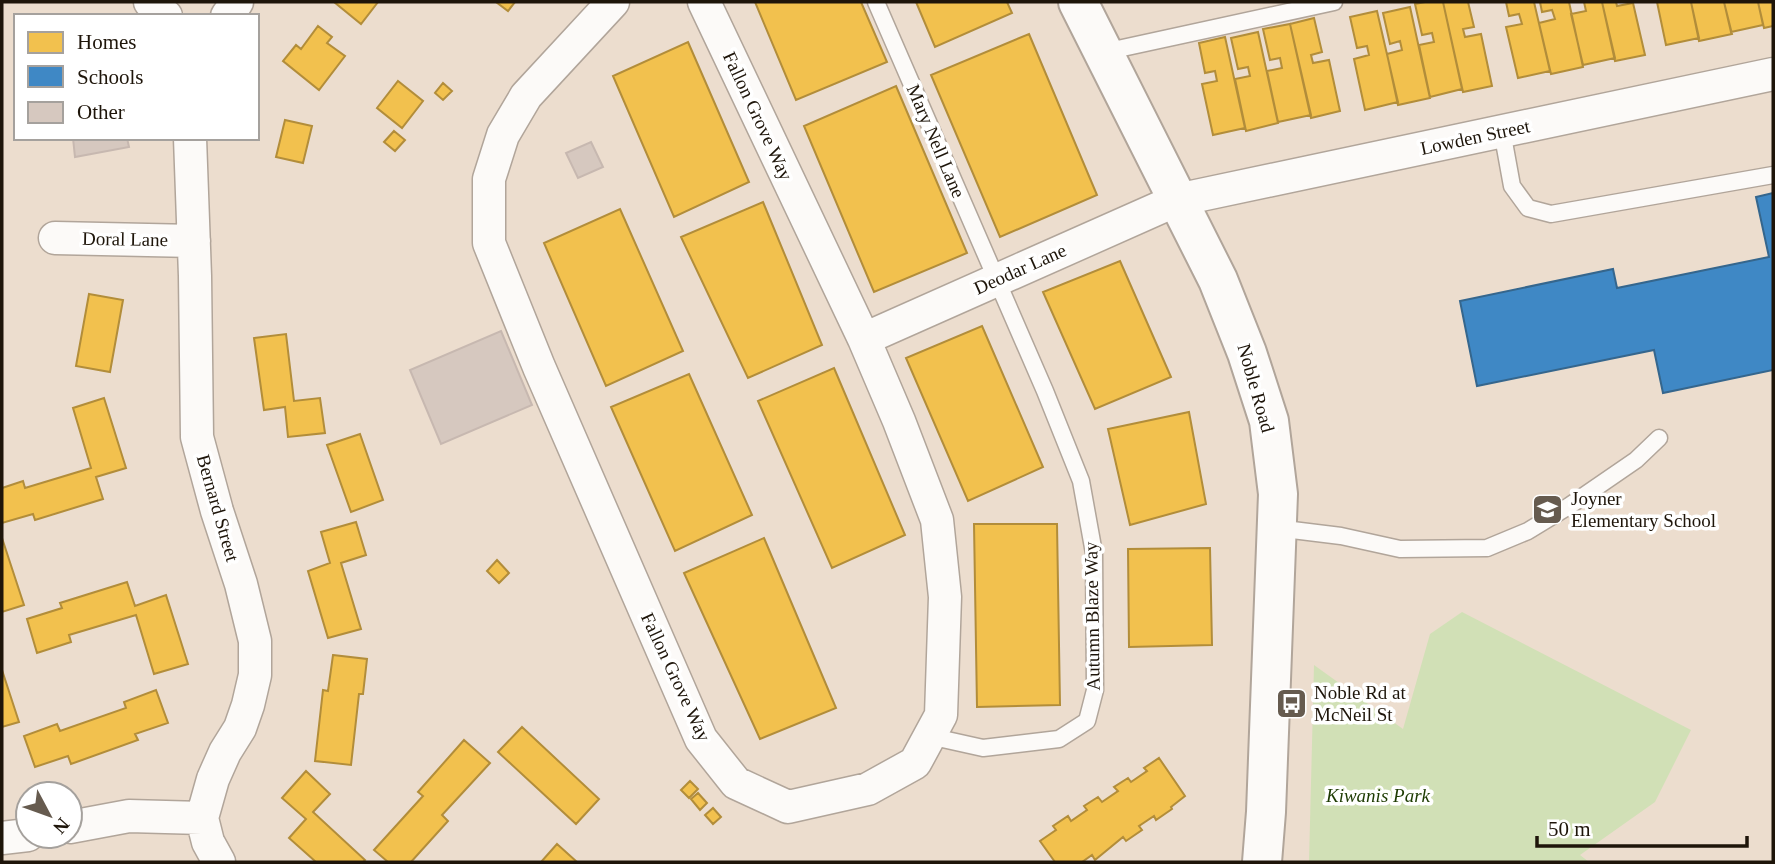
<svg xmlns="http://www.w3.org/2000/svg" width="1775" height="864" font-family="'Times New Roman',serif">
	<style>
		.green { fill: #d1e0b6 }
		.homes { fill: #f2c14e; stroke: #b28d3a; stroke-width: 2 }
		.schools { fill: #3f88c5; stroke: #35668d; stroke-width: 2 }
		.building { fill: #d6c8bf; stroke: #c7b8b0; stroke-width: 2 }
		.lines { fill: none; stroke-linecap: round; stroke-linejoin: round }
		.lane-casing { stroke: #b1a59a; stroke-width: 19 }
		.street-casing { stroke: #b1a59a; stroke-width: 35 }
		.secondary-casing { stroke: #b1a59a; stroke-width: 42 }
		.lane { stroke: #fcfaf8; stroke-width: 16 }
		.street { stroke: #fcfaf8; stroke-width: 32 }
		.secondary { stroke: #fcfaf8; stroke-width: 38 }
		.labels { text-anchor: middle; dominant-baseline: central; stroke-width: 7; stroke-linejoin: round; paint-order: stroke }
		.street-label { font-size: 19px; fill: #1e150a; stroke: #fff }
		.poi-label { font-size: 19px; fill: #1e150a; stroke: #fff; text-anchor: start }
		.park-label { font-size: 19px; font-style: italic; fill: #1d3b02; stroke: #fff }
	</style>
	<rect width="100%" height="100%" fill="#ecddce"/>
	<path class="green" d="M 1462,612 L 1691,730 L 1655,802 L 1580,855 L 1589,862 L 1309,862 L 1314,665 L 1403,729 L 1430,634 Z"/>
	<path class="homes" d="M 334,2 L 378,2 L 361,24 Z
		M 496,2 L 515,2 L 508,11 Z
		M 755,2 L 861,2 L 887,62 L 796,100 Z
		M 916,2 L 1007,2 L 1012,13 L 935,47 Z
		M 1425,2 L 1443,2 L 1462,89 L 1430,97 L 1419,45 L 1434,42 L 1432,33 L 1422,35 L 1415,4 Z
		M 1443,2 L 1468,2 L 1474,27 L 1463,29 L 1465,37 L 1481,34 L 1492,86 L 1463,92 Z
		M 1506,2 L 1534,2 L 1550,71 L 1518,78 L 1506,27 L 1522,24 L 1519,14 L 1509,16 Z
		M 1540,2 L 1569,2 L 1583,67 L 1551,74 L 1539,23 L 1555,19 L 1552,10 L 1542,12 Z
		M 1584,2 L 1602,2 L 1615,58 L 1583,65 L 1571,14 L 1586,11 Z
		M 1602,2 L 1616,2 L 1617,6 L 1633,3 L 1645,55 L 1615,61 Z
		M 1657,2 L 1691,2 L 1699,38 L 1666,45 Z
		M 1691,2 L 1724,2 L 1732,34 L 1699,41 Z
		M 1724,2 L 1758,2 L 1763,25 L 1731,32 Z
		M 1758,2 L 1773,2 L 1773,26 L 1764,28 Z
		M 1410,7 L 1430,98 L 1398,105 L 1387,54 L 1402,50 L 1400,41 L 1390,44 L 1383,13 Z
		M 1377,11 L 1398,102 L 1365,110 L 1354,59 L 1369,55 L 1367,46 L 1357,48 L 1350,17 Z
		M 1314,18 L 1322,52 L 1311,55 L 1313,63 L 1329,60 L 1340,111 L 1311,118 L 1290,24 Z
		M 1290,24 L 1311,115 L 1278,122 L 1267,71 L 1282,68 L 1280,58 L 1270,60 L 1263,29 Z
		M 318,26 L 332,37 L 327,43 L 345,56 L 319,90 L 283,61 L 296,45 L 301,49 Z
		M 1258,32 L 1278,123 L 1246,131 L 1235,79 L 1250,76 L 1248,67 L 1238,69 L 1231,38 Z
		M 1029,34 L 1097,195 L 1000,237 L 931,75 Z
		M 1225,37 L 1245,128 L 1213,135 L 1202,84 L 1217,81 L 1215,71 L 1205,73 L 1199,43 Z
		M 688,42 L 749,182 L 674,217 L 613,76 Z
		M 398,81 L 423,101 L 402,128 L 377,108 Z
		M 443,83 L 452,91 L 443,100 L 435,93 Z
		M 896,86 L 967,253 L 874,292 L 804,126 Z
		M 285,120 L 312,126 L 303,163 L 276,157 Z
		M 394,131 L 405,140 L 395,151 L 384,142 Z
		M 763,202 L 822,345 L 748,378 L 681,237 Z
		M 620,209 L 683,351 L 606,386 L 544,243 Z
		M 1120,261 L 1171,377 L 1095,409 L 1043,292 Z
		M 89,294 L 123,300 L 110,372 L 76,366 Z
		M 982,326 L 1043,467 L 968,501 L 906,358 Z
		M 286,334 L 294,401 L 320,398 L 325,433 L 288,437 L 285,407 L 264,410 L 254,338 Z
		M 834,368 L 905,535 L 832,568 L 758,401 Z
		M 689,374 L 752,515 L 675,551 L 611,407 Z
		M 104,398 L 126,468 L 96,477 L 103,499 L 35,520 L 33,514 L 2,523 L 2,488 L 23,481 L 25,488 L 91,468 L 73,408 Z
		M 1189,412 L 1206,504 L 1130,525 L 1108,429 Z
		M 360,434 L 383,500 L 351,512 L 327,445 Z
		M 356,522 L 366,555 L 341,563 L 361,629 L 328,638 L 308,571 L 330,563 L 321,532 Z
		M 974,524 L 1057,524 L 1060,705 L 977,707 Z
		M 2,538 L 24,605 L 2,612 Z
		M 764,538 L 836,708 L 760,739 L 684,573 Z
		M 1210,548 L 1212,645 L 1129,647 L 1128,549 Z
		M 497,560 L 509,573 L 499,583 L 487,571 Z
		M 127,582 L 135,606 L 166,595 L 188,664 L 154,674 L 136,615 L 69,635 L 71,642 L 37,653 L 27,619 L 62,608 L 60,603 Z
		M 333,655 L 367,659 L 363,694 L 359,694 L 351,765 L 315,761 L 323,690 L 328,691 Z
		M 2,670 L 19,722 L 2,727 Z
		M 156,690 L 168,723 L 135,734 L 138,740 L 71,764 L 68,756 L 35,767 L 24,736 L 57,724 L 60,731 L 126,708 L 124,702 Z
		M 522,727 L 599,799 L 576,824 L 498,752 Z
		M 464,740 L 490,763 L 442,815 L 448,821 L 411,862 L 388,862 L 374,850 L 423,796 L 418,792 Z
		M 1159,758 L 1185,796 L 1171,807 L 1172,809 L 1156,820 L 1154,816 L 1139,826 L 1142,830 L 1126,841 L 1123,837 L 1095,860 L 1092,855 L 1082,862 L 1055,862 L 1040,841 L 1056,830 L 1053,826 L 1068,816 L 1071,821 L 1087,810 L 1084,806 L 1098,797 L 1102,802 L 1118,791 L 1114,787 L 1128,778 L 1131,782 L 1147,771 L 1144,768 Z
		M 306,771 L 330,794 L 313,812 L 365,860 L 363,862 L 316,862 L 289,838 L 306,819 L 282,798 Z
		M 690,781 L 698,789 L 689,798 L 681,790 Z
		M 698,793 L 707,803 L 700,810 L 691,799 Z
		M 713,808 L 721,817 L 713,824 L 705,815 Z
		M 557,844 L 577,862 L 541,862 Z"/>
	<path class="schools" d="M 1773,193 L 1773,370 L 1663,393 L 1654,350 L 1477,386 L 1460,301 L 1613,269 L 1617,288 L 1769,257 L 1756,197 Z"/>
	<path class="building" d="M 73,138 L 127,138 L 129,147 L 75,157 Z
		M 591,142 L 603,167 L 578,178 L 566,153 Z
		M 501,331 L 532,405 L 441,444 L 410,370 Z"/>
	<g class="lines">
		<defs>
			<path id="lane" d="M 876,2 L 1045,391 L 1081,481 L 1094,553 L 1095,690 L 1087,721 L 1059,739 L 983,748 L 929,736
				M 1104,52 L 1334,2
				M 1502,131 L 1512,186 L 1528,208 L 1551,214 L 1773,175
				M 1276,528 L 1341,536 L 1400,549 L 1487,548 L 1528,531 L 1569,506 L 1636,460 L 1659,438"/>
			<path id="street" d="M 150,2 L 166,16
				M 613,2 L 526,96 L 503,135 L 489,179 L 489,243 L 539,367 L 701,739 L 736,783 L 788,807 L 868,789 L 915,763 L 941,715 L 945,597 L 937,520 L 899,421 L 864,339 L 704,2
				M 227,16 L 237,2
				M 190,138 L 195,276 L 197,437 L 217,511 L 241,584 L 255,641 L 255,675 L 248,705 L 240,728 L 225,752 L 213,779 L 202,818 L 208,842 L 219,862
				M 55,238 L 194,241
				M 864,339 L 1177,200 L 1773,74
				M 70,827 L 129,816 L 202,818
				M 2,838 L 28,835"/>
			<path id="secondary" d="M 1078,2 L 1218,280 L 1247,353 L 1269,421 L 1278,494 L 1266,812 L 1262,862"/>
		</defs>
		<use href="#lane" class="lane-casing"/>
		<use href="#street" class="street-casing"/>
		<use href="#secondary" class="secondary-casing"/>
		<use href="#lane" class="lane"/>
		<use href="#street" class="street"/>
		<use href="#secondary" class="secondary"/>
	</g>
	<defs>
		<symbol id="school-square" viewBox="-11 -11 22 22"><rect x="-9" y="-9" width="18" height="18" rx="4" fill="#665b4f" stroke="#fff"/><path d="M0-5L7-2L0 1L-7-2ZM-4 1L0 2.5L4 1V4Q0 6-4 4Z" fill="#fff"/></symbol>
		<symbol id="bus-square" viewBox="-11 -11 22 22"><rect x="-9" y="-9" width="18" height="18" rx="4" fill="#665b4f" stroke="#fff"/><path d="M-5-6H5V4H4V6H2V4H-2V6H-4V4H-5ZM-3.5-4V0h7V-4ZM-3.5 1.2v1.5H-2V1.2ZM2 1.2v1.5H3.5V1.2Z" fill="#fff"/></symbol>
	</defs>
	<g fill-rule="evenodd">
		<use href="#school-square" x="1530" y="492" width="35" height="35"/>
		<use href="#bus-square" x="1274" y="686" width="35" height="35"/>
	</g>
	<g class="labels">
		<g class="street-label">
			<text transform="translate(758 116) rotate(65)">Fallon Grove Way</text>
			<text transform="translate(1475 137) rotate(-12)">Lowden Street</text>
			<text transform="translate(936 141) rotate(67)">Mary Nell Lane</text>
			<text transform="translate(125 239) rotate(1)">Doral Lane</text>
			<text transform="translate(1020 269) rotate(-24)">Deodar Lane</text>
			<text transform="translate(1256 388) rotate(74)">Noble Road</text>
			<text transform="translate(218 508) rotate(74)">Bernard Street</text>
			<text transform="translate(1092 616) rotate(-91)">Autumn Blaze Way</text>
			<text transform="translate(676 677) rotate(65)">Fallon Grove Way</text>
		</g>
		<g class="poi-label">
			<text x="1571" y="498">Joyner<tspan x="1571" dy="22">Elementary School</tspan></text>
			<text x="1314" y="692">Noble Rd at<tspan x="1314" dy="22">McNeil St</tspan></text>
		</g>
		<g class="park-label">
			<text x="1378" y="795">Kiwanis Park</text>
		</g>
	</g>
	<rect width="1775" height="864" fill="none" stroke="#1e150a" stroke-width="7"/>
	<rect x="14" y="14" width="245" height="126" fill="#ffffff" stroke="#a5a19d" stroke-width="2"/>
	<rect x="28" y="32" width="35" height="21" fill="#f2c14e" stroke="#a5a19d" stroke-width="2"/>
	<text x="77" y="49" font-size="21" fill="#1e150a">Homes</text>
	<rect x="28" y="66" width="35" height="21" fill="#3f88c5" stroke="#a5a19d" stroke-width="2"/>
	<text x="77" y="84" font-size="21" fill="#1e150a">Schools</text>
	<rect x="28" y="102" width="35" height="21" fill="#d6c8bf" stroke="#a5a19d" stroke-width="2"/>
	<text x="77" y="119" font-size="21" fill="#1e150a">Other</text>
	<g transform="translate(49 815) rotate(131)"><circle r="33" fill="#ffffff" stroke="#a5a19d" stroke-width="2"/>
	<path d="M0-5L12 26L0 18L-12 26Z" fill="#665b4f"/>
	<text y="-10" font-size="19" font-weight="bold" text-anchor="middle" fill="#1e150a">N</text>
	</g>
	<path d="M1537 836v10h210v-10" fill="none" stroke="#1e150a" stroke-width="3.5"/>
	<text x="1548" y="836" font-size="21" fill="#1e150a" stroke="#ffffff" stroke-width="5" paint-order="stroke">50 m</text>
</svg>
